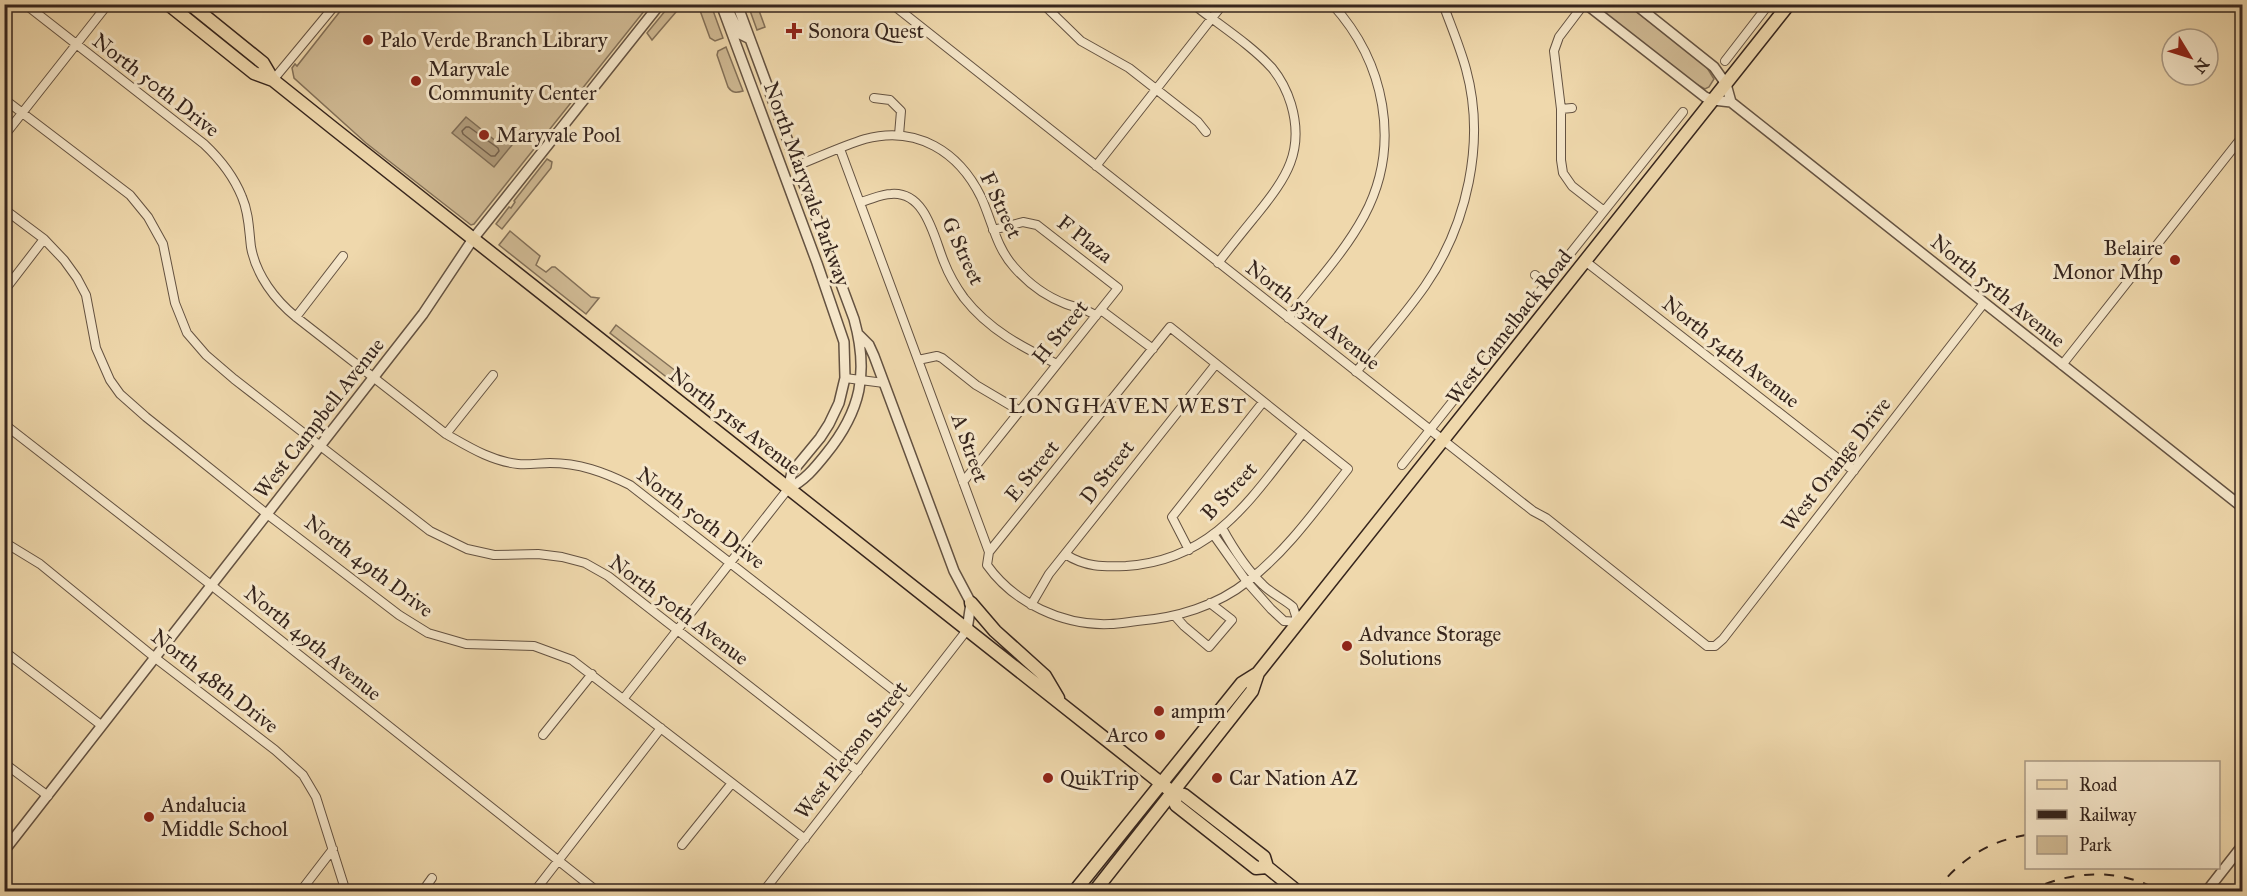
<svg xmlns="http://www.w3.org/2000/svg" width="2247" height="896" font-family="'IM FELL Great Primer',serif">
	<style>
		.green { fill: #d0ba94; stroke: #837058; stroke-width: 1.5 }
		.water { fill: #b09b7b; stroke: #7f6c55; stroke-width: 1.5 }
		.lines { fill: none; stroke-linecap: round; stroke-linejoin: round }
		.shore { stroke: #73604c; stroke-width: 1.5 }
		.minor-casing { stroke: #645241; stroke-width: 10 }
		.tertiary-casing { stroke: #645241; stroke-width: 12 }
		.primary-casing { stroke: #36251d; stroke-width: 15 }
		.minor { stroke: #f5e6c9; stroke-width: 8 }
		.tertiary { stroke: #f5e6c9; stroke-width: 9 }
		.primary { stroke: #efd8ac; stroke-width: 12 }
		.rail { stroke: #36251d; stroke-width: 2; stroke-dasharray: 10 10; stroke-linecap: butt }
		.poi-dot { fill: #8f2418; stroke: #f5e6c9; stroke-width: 2 }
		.labels { text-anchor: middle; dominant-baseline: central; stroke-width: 6; stroke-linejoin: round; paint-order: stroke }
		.poi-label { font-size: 21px; fill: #36251d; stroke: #f5e6c9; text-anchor: start }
		.street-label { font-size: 21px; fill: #36251d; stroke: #f5e6c9 }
		.neighbourhood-label { font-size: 22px; letter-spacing: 1.5px; fill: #36251d; stroke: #f5e6c9 }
	</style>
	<rect width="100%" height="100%" fill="#efd8ac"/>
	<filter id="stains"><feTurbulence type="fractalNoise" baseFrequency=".00333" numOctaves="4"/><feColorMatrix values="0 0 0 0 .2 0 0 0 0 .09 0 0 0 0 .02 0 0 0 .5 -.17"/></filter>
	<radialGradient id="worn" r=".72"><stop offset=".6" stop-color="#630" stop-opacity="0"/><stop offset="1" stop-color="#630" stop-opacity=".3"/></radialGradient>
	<path class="green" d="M 345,5 L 649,5 L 474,224 L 471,225 L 366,143 L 294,78 L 292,68 L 295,64 L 297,66 Z
		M 670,5 L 682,5 L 652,40 L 647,33 Z
		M 698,5 L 711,5 L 723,38 L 715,41 L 710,38 Z
		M 748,5 L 757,5 L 765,27 L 757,30 Z
		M 1593,5 L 1628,5 L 1706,66 L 1714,79 L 1709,87 L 1705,89 L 1694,83 Z
		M 726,47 L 743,91 C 736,93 732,93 728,87 L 717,55 L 718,51 Z
		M 547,159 L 552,162 L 551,168 L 502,229 L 496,224 L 509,207 L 511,208 L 515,202 L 514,201 Z
		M 510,231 L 540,256 L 536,265 L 546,272 L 552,267 L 555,267 L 591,297 L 599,298 L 586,314 L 499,245 Z
		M 616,325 L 694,385 L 687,393 L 610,333 Z"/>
	<path class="water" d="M 466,117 L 497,142 L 506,132 L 516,140 L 494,167 L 452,133 Z"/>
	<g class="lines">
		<path class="shore" d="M 466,127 L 469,127 L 498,148 L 499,151 L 495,156 L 491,156 L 463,134 L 462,131 Z"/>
		<defs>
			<path id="minor" d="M 25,4 L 204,144 C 220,159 234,177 242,197 C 249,213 249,231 251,247 C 256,275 275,300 296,317 L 446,434 C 469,447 491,461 518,464 C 529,465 540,463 550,463 C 579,463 604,472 630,485 L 910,703
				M 892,4 L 1510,493 L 1533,511 L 1546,518 L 1707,646 L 1715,646 L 1723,639 L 1984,303
				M 1043,4 L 1081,41 L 1129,68 L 1198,122 L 1206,132
				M 1193,4 C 1219,25 1250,44 1272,68 C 1281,79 1287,91 1291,104 C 1305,151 1286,178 1258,213 C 1245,229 1231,246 1218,263
				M 1584,4 L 1559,37 L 1554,51 L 1561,109 L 1561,160 L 1563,173 L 1572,186 L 1604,211
				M 1647,14 L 1654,4
				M 1725,61 L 1769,4
				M 273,80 L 336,4
				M 874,98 L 890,100 L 901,111 L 899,135
				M 4,99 L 130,195 L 148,217 L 163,244 L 175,303 L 187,333 L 206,355 L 234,379 L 430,531 L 467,549 L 494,555 L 538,554 L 562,557 L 585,563 L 608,576 L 858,771
				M 1561,109 L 1572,108
				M 4,136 L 108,4
				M 840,149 L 989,552 L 987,565 C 1014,603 1063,626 1110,624 C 1119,624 1128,622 1137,621 C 1176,618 1217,606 1248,581 C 1288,550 1317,508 1348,469 L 1170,327 L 989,552
				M 796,166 C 819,157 842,146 865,139 C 917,125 959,152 981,197 C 992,221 996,247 1014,267 C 1028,283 1047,297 1066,304 C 1077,308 1086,308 1096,316
				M 1096,166 L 1223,4
				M 860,202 C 870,200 881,194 891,194 C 926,191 934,238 944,262 C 949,275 956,287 964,298 C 989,330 1022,347 1057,364
				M 4,209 L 44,239 L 64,260 L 77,278 L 86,295 L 96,348 L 110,380 L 120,394 L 146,417 L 267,514 L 399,615 L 428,633 L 466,644 L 534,646 L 572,660 L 805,839
				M 1585,261 L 1854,471
				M 1535,275 L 1547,284
				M 4,291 L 44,239
				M 1101,310 L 1153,349
				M 296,317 L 343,256
				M 1288,318 C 1314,285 1344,253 1364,216 C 1402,145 1385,62 1332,4
				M 918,360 L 937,356 L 942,358 L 976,385 L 1020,411
				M 2062,365 L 2242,137
				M 1356,372 C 1379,344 1404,316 1425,286 C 1467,225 1486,142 1466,69 C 1460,47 1451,26 1443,4
				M 845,378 L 884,383
				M 4,424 L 211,585 L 598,892
				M 446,434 L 493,375
				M 1402,465 L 1683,112
				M 963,482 L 1118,288 L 1037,225 L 1023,222 L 993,230
				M 1213,534 L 1247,582 L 1271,609 L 1284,621 L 1298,622 L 1293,607 C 1284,599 1272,594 1263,585 C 1246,569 1233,548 1222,528
				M 4,542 L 40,564 L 154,657 L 275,750 L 303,775 L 316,797 L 346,892
				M 1189,550 L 1172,517 L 1263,402
				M 1065,554 C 1085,567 1103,567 1126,566 C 1216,560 1252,496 1303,433
				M 1031,605 L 1049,574 L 1216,364
				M 1175,616 L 1184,626 L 1209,647 L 1232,620 L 1210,603
				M 4,651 L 101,725
				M 624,698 L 788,489
				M 543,735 L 592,674
				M 4,763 L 48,796
				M 682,845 L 732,783
				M 300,892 L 333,849
				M 422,892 L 432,878
				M 534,892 L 661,728
				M 763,892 L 967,630"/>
			<path id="tertiary" d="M 721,4 L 817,263 L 844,342 L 845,378 L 839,403 L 829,424 L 820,438 L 792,472 L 788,489
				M 725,4 L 740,34 L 750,39
				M 737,4 L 854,319 C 869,373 861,411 826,454 C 814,469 805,480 788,489
				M 1586,4 L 1705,97 L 1713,100 L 1731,102 L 2242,507
				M 1635,4 L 1714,67 L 1726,84 L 1731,102
				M 859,335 L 869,345 L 874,356 L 954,571 L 971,603 L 967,630
				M 4,851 L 423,314 L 473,239 L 660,4
				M 2206,892 L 2242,846"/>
			<path id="primary" d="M 168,4 L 254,73 L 273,80
				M 190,4 L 263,63 L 273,80 L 333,128 L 1113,745 L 1172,792 L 1184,795 L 1264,857 L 1267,867 L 1298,892
				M 971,603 L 995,631 L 1045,676 L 1058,698
				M 1172,792 L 1176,805 L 1256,868 L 1267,867
				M 1074,892 L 1242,683 L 1258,673 L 1789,4
				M 1094,892 L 1252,691 L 1258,673"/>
		</defs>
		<use href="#minor" class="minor-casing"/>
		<use href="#tertiary" class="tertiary-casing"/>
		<use href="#primary" class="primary-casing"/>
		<use href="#minor" class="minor"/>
		<use href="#tertiary" class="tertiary"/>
		<use href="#primary" class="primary"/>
		<path class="rail" d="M 1935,892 C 1958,861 1988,841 2026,835
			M 2027,892 C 2070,870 2119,867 2162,892"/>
	</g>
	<g class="poi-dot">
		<path d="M791 22h6v6h6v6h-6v6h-6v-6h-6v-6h6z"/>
		<circle cx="368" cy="40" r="6"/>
		<circle cx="416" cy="81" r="6"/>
		<circle cx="484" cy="135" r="6"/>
		<circle cx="2175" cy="260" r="6"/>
		<circle cx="1347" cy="646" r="6"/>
		<circle cx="1159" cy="711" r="6"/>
		<circle cx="1160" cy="735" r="6"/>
		<circle cx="1048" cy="778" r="6"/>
		<circle cx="1217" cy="778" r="6"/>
		<circle cx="149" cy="817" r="6"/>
	</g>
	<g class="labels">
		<g class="poi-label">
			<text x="808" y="31">Sonora Quest</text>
			<text x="380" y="40">Palo Verde Branch Library</text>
			<text x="428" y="69">Maryvale<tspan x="428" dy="24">Community Center</tspan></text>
			<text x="496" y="135">Maryvale Pool</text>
			<text x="2163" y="248" text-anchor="end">Belaire<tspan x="2163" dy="24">Monor Mhp</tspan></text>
			<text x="1359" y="634">Advance Storage<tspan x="1359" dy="24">Solutions</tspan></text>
			<text x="1171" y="711">ampm</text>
			<text x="1148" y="735" text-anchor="end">Arco</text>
			<text x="1060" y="778">QuikTrip</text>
			<text x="1229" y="778">Car Nation AZ</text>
			<text x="161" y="805">Andalucia<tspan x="161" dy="24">Middle School</tspan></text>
		</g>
		<g class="street-label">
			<text transform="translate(156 85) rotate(38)">North 50th Drive</text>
			<text transform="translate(807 184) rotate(70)">North Maryvale Parkway</text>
			<text transform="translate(1001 205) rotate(65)">F Street</text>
			<text transform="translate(1085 239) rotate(38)">F Plaza</text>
			<text transform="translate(963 251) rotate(65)">G Street</text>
			<text transform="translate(1998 291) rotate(39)">North 55th Avenue</text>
			<text transform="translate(1313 315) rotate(38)">North 53rd Avenue</text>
			<text transform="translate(1509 327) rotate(-52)">West Camelback Road</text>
			<text transform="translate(1060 332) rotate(-51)">H Street</text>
			<text transform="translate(1731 352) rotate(38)">North 54th Avenue</text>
			<text transform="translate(319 418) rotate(-52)">West Campbell Avenue</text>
			<text transform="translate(735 421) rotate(38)">North 51st Avenue</text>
			<text transform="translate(970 448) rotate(70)">A Street</text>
			<text transform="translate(1836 464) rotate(-52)">West Orange Drive</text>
			<text transform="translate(1032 471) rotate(-51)">E Street</text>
			<text transform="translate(1107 472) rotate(-52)">D Street</text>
			<text transform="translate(1229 491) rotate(-47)">B Street</text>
			<text transform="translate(701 518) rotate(37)">North 50th Drive</text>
			<text transform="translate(369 566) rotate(37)">North 49th Drive</text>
			<text transform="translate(679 610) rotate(37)">North 50th Avenue</text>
			<text transform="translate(313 643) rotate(39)">North 49th Avenue</text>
			<text transform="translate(215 681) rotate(38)">North 48th Drive</text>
			<text transform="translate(851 750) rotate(-52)">West Pierson Street</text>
		</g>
		<g class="neighbourhood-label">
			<text x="1128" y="405">LONGHAVEN WEST</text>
		</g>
	</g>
	<rect width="2247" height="896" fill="none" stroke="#efd8ac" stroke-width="24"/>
	<rect x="6" y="6" width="2235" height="884" fill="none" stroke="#36251d" stroke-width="3"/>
	<rect x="12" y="12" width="2223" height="872" fill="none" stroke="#36251d" stroke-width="1.5"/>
	<rect x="2025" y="761" width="195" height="108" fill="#f5e6c9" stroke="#a99984" stroke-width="1.5"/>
	<rect x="2037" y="780" width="30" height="9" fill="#efd8ac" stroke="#a99984" stroke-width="1.5"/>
	<text x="2079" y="791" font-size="18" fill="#36251d">Road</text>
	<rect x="2037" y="810" width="30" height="9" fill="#36251d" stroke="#a99984" stroke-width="1.5"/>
	<text x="2079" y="821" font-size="18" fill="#36251d">Railway</text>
	<rect x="2037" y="836" width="30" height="18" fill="#d0ba94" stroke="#a99984" stroke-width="1.5"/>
	<text x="2079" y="851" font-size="18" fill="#36251d">Park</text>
	<g transform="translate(2190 57) rotate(128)"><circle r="28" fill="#f5e6c9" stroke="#a99984" stroke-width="1.5"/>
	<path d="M0-4.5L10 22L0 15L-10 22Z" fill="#8f2418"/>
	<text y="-9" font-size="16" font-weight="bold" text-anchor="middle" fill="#36251d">N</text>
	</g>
	<rect width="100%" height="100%" filter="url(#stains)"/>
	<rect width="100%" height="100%" fill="url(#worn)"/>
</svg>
